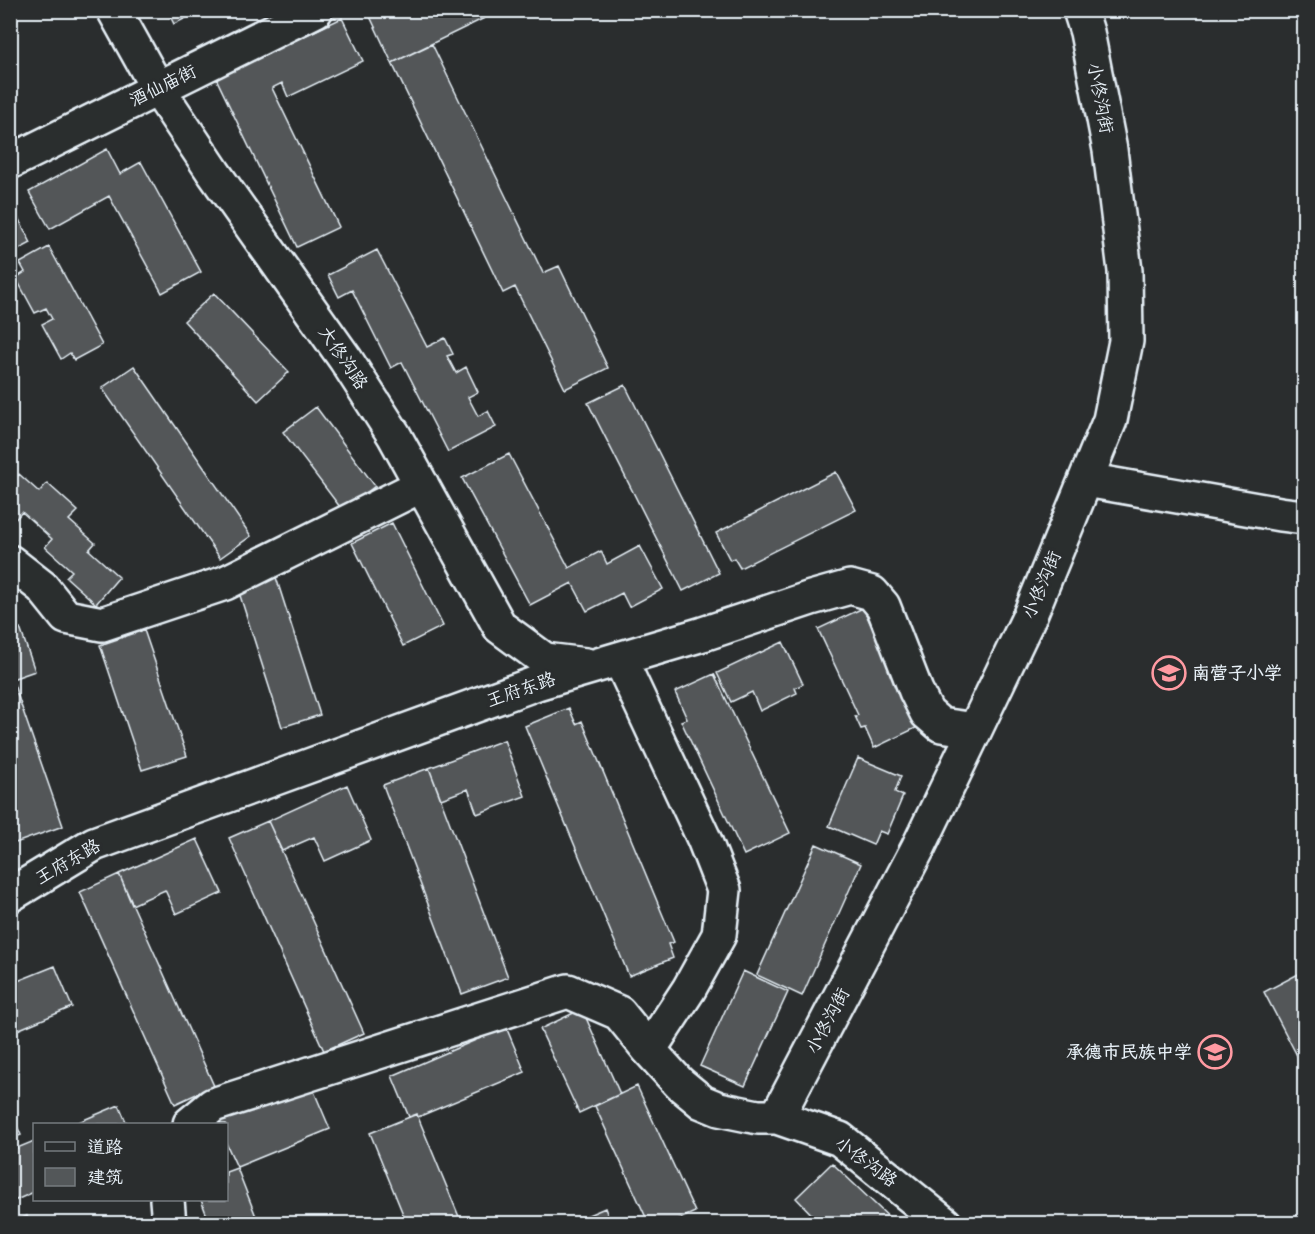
<svg xmlns="http://www.w3.org/2000/svg" width="1315" height="1234" font-family="'Comic Neue','LXGW WenKai TC',sans-serif">
	<style>
		.building { fill: #535759; stroke: #e8f1f8; stroke-width: 1.5 }
		.lines { fill: none; stroke-linecap: round; stroke-linejoin: round }
		.minor-casing { stroke: #e8f1f8; stroke-width: 38 }
		.minor { stroke: #2a2d2e; stroke-width: 33 }
		.labels { text-anchor: middle; dominant-baseline: central; stroke-width: 6; stroke-linejoin: round; paint-order: stroke }
		.street-label { font-size: 18px; fill: #e8f1f8; stroke: #2a2d2e }
		.poi-label { font-size: 18px; font-weight: bold; fill: #e8f1f8; stroke: #2a2d2e; text-anchor: start }
	</style>
	<rect width="100%" height="100%" fill="#2a2d2e"/>
	<filter id="ink" filterUnits="userSpaceOnUse"><feTurbulence type="fractalNoise" baseFrequency=".0167" numOctaves="2"/><feDisplacementMap in="SourceGraphic" scale="12" xChannelSelector="R" yChannelSelector="G"/><feConvolveMatrix kernelMatrix="1 2 1 2 8 2 1 2 1" color-interpolation-filters="sRGB"/></filter>
	<g filter="url(#ink)">
		<path class="building" d="M 167,10 L 202,10 L 174,24 Z
			M 367,10 L 501,10 L 392,63 Z
			M 342,18 L 363,61 L 288,97 L 282,83 L 272,88 L 339,227 L 297,247 L 216,78 Z
			M 432,44 L 543,273 L 559,266 L 608,368 L 565,389 L 515,287 L 503,293 L 392,63 Z
			M 107,149 L 120,174 L 141,162 L 201,272 L 162,293 L 109,196 L 50,229 L 29,192 Z
			M 10,202 L 31,243 L 10,254 Z
			M 49,247 L 102,345 L 74,360 L 70,353 L 61,359 L 42,324 L 52,319 L 46,308 L 35,313 L 16,278 L 25,272 L 20,263 Z
			M 377,250 L 427,347 L 445,338 L 453,354 L 447,356 L 456,373 L 466,367 L 478,392 L 468,397 L 478,416 L 488,411 L 496,427 L 448,452 L 402,362 L 391,368 L 352,290 L 339,297 L 328,275 Z
			M 214,293 L 289,372 L 258,401 L 184,321 Z
			M 134,366 L 251,536 L 220,558 L 102,388 Z
			M 625,385 L 719,573 L 683,591 L 588,403 Z
			M 316,407 L 375,486 L 343,511 L 283,432 Z
			M 509,454 L 569,568 L 601,551 L 607,564 L 640,546 L 663,589 L 629,607 L 622,593 L 587,611 L 572,583 L 530,605 L 462,478 Z
			M 836,472 L 856,510 L 740,568 L 734,558 L 730,560 L 716,533 Z
			M 19,474 L 39,492 L 47,483 L 78,511 L 69,520 L 95,543 L 89,550 L 119,577 L 96,604 L 66,577 L 72,571 L 45,547 L 52,539 L 22,512 L 13,522 L 10,519 L 10,482 L 12,483 Z
			M 392,523 L 443,626 L 403,646 L 352,543 Z
			M 274,571 L 320,715 L 282,727 L 236,583 Z
			M 863,608 L 920,726 L 874,748 L 865,728 L 861,729 L 855,716 L 858,715 L 818,629 Z
			M 20,628 L 35,671 L 12,679 L 63,826 L 10,845 L 10,802 L 14,801 L 10,789 L 10,632 Z
			M 144,630 L 187,756 L 142,770 L 100,645 Z
			M 783,642 L 803,684 L 795,688 L 797,693 L 760,711 L 752,692 L 731,702 L 717,673 Z
			M 714,674 L 790,833 L 744,855 L 681,721 L 687,719 L 675,692 Z
			M 569,708 L 576,724 L 582,721 L 674,942 L 668,944 L 673,958 L 629,976 L 525,726 Z
			M 504,740 L 525,796 L 477,814 L 468,789 L 441,799 L 429,768 Z
			M 858,758 L 901,776 L 895,792 L 903,796 L 887,834 L 879,831 L 873,845 L 829,826 Z
			M 429,768 L 508,977 L 462,994 L 383,785 Z
			M 347,785 L 371,840 L 325,861 L 314,837 L 282,851 L 268,821 Z
			M 268,821 L 364,1033 L 324,1051 L 229,838 Z
			M 197,839 L 222,893 L 176,914 L 165,890 L 132,905 L 119,874 Z
			M 816,844 L 861,864 L 802,996 L 757,975 Z
			M 119,874 L 214,1086 L 175,1104 L 80,892 Z
			M 55,966 L 72,1007 L 10,1033 L 10,984 Z
			M 743,971 L 788,992 L 745,1086 L 700,1066 Z
			M 1304,971 L 1304,1069 L 1264,992 Z
			M 582,1009 L 620,1094 L 579,1113 L 540,1029 Z
			M 506,1027 L 525,1072 L 418,1117 L 417,1114 L 409,1117 L 392,1076 Z
			M 310,1082 L 330,1129 L 237,1167 L 226,1143 L 226,1124 L 219,1124 L 217,1120 Z
			M 637,1086 L 695,1212 L 669,1224 L 649,1224 L 595,1106 Z
			M 119,1105 L 127,1124 L 74,1124 Z
			M 10,1110 L 21,1135 L 10,1139 Z
			M 417,1114 L 418,1117 L 462,1224 L 407,1224 L 370,1133 Z
			M 34,1141 L 34,1192 L 14,1201 L 10,1192 L 10,1151 Z
			M 832,1163 L 896,1224 L 821,1224 L 796,1198 Z
			M 237,1168 L 259,1224 L 210,1224 L 201,1200 L 226,1200 L 226,1172 Z
			M 605,1208 L 611,1224 L 567,1224 Z
			M 27,1216 L 31,1224 L 10,1224 L 10,1223 Z"/>
		<g class="lines">
			<defs>
				<path id="minor" d="M 114,10 L 158,89 L 214,173 L 346,360 L 394,435 L 500,627 L 545,660 L 586,665
					M 10,162 L 316,10
					M 1086,480 L 1280,514 L 1304,517
					M 10,562 L 42,587 L 66,617 L 102,624 L 225,583 L 422,485
					M 620,659 L 704,839 L 724,890 L 719,935 L 689,989 L 649,1050
					M 10,895 L 94,844 L 537,683 L 703,634 L 811,598 L 850,587 L 872,593 L 883,606 L 916,691 L 927,713 L 941,725 L 975,730
					M 777,1117 L 918,848 L 975,730 L 1030,615 L 1110,420 L 1126,341 L 1125,271 L 1110,150 L 1087,32 L 1080,10
					M 190,1124 L 213,1105 L 568,991 L 619,1013 L 649,1050 L 679,1083 L 702,1102 L 719,1109 L 758,1117 L 777,1117 L 840,1139 L 945,1224
					M 167,1200 L 169,1224"/>
			</defs>
			<use href="#minor" class="minor-casing"/>
			<use href="#minor" class="minor"/>
		</g>
	</g>
	<defs>
		<symbol id="school-ring" viewBox="-11 -11 22 22"><circle r="9.5" fill="#2a2d2e" stroke="#ff9aa2" stroke-width="1.5"/><path d="M0-5L7-2L0 1L-7-2ZM-4 1L0 2.5L4 1V4Q0 6-4 4Z" fill="#ff9aa2"/></symbol>
	</defs>
	<g fill-rule="evenodd">
		<use href="#school-ring" x="1150" y="654" width="38" height="38"/>
		<use href="#school-ring" x="1196" y="1033" width="38" height="38"/>
	</g>
	<g class="labels">
		<g class="street-label">
			<text transform="translate(163 86) rotate(-26)">酒仙庙街</text>
			<text transform="translate(1100 98) rotate(79)">小佟沟街</text>
			<text transform="translate(343 358) rotate(56)">大佟沟路</text>
			<text transform="translate(1042 585) rotate(-67)">小佟沟街</text>
			<text transform="translate(521 690) rotate(-19)">王府东路</text>
			<text transform="translate(68 862) rotate(-30)">王府东路</text>
			<text transform="translate(828 1021) rotate(-62)">小佟沟街</text>
			<text transform="translate(866 1162) rotate(36)">小佟沟路</text>
		</g>
		<g class="poi-label">
			<text x="1192" y="673">南营子小学</text>
			<text x="1192" y="1052" text-anchor="end">承德市民族中学</text>
		</g>
	</g>
	<rect width="1315" height="1234" fill="none" stroke="#2a2d2e" stroke-width="36"/>
	<rect x="18" y="18" width="1279" height="1198" fill="none" stroke="#e8f1f8" stroke-width="2" filter="url(#ink)"/>
	<rect x="33" y="1123" width="195" height="78" fill="#2a2d2e" stroke="#767b7f" stroke-width="1.5"/>
	<rect x="45" y="1142" width="30" height="9" fill="#2a2d2e" stroke="#767b7f" stroke-width="1.5"/>
	<text x="87" y="1153" font-size="18" fill="#e8f1f8">道路</text>
	<rect x="45" y="1168" width="30" height="18" fill="#535759" stroke="#767b7f" stroke-width="1.5"/>
	<text x="87" y="1183" font-size="18" fill="#e8f1f8">建筑</text>
</svg>
